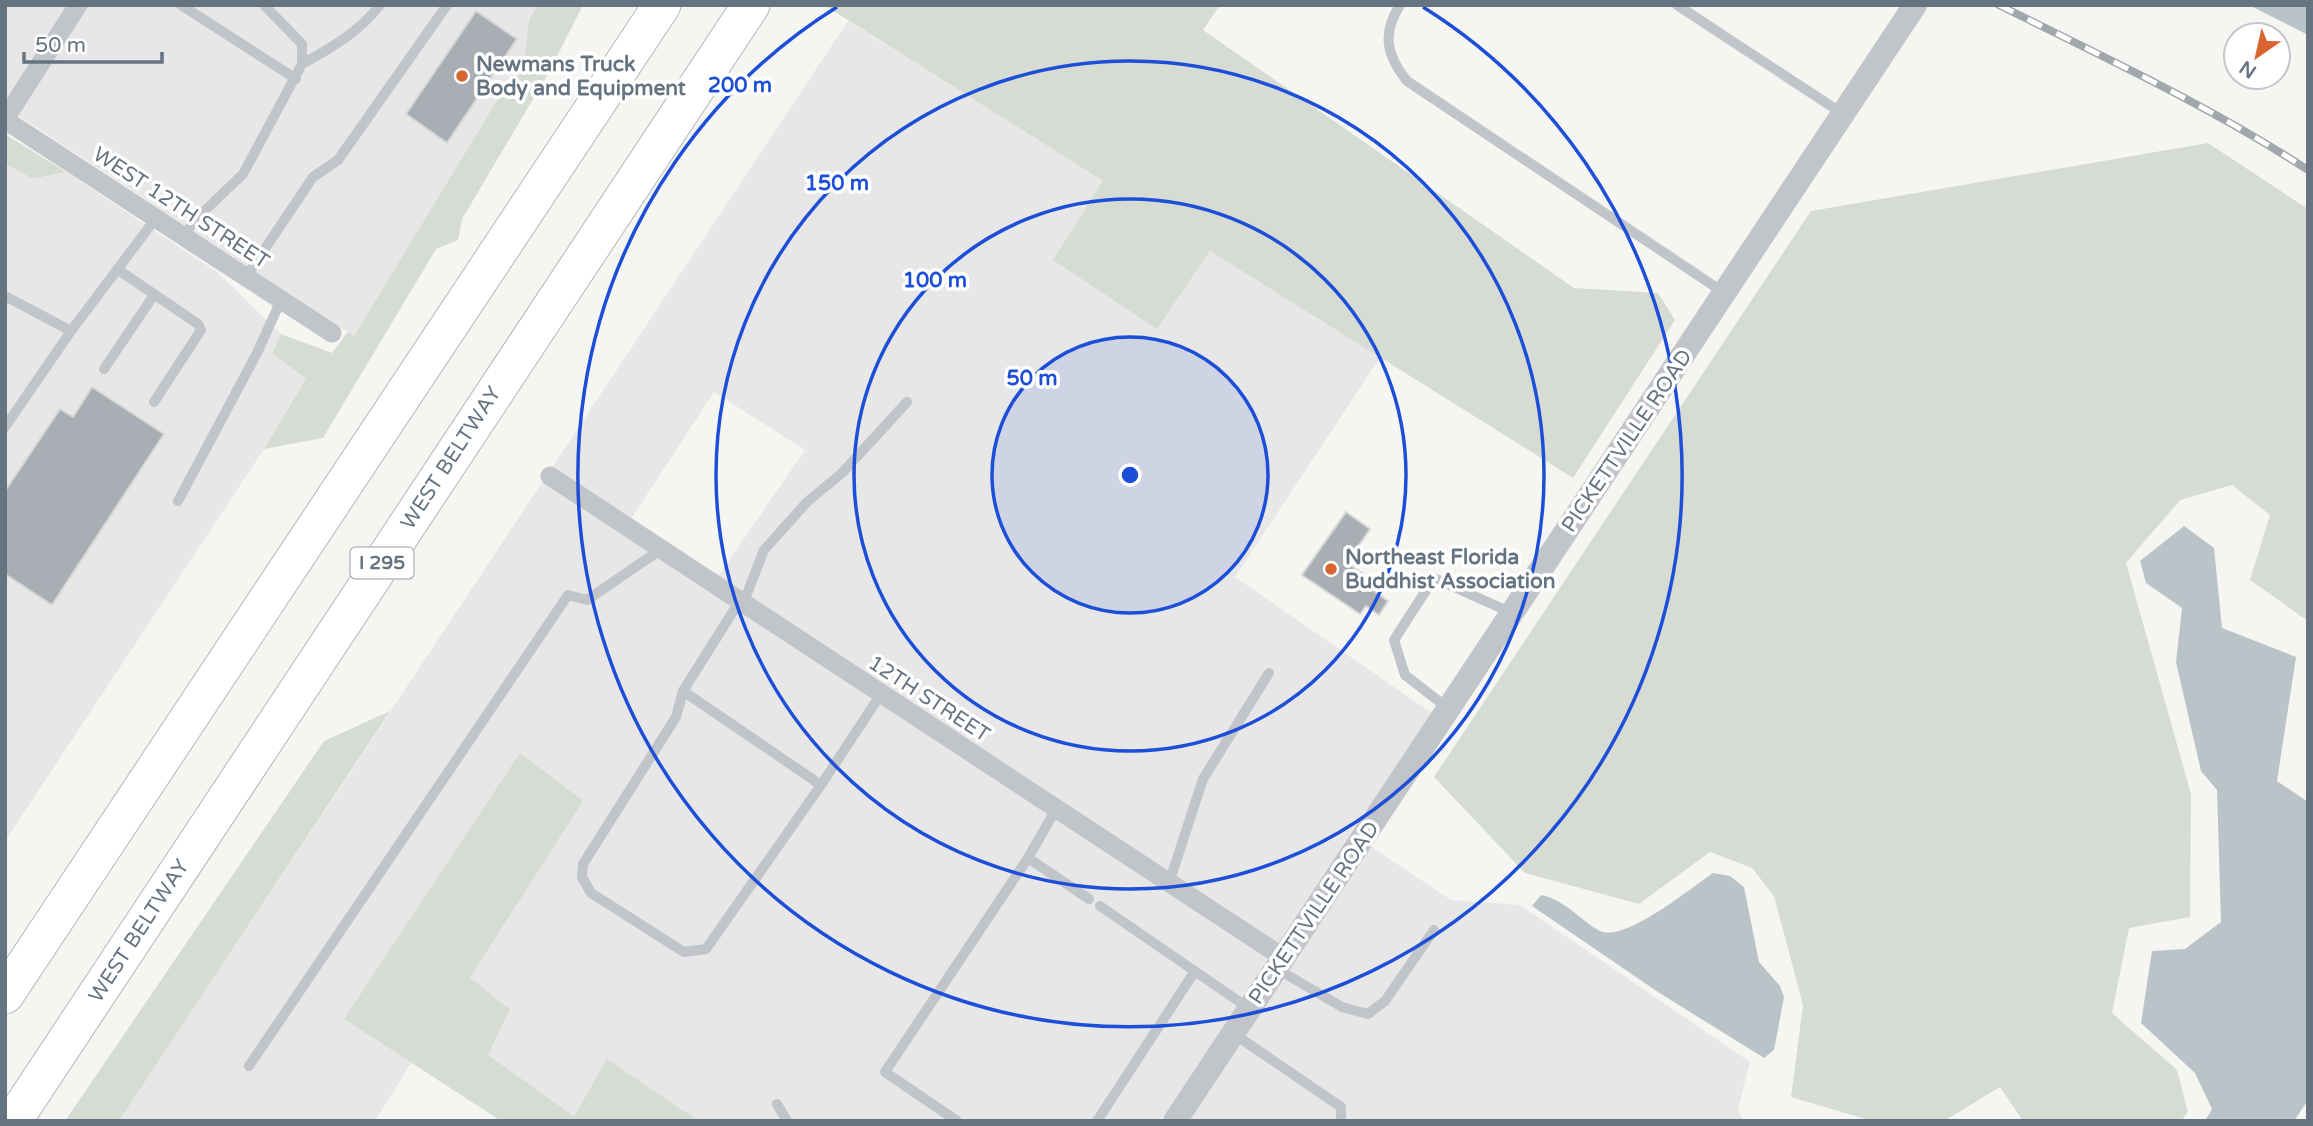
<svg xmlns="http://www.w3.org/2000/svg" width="2313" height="1126" font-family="'Varela Round',sans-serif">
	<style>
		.built { fill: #e6e7e6; fill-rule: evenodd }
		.green { fill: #d6dcd4 }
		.water { fill: #b9c3c8 }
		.building { fill: #a8aeb4; stroke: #d7d7d5; stroke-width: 2 }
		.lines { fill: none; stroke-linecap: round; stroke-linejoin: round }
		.motorway-casing { stroke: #b4b7ba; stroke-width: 39 }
		.service { stroke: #c1c4c8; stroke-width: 10 }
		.minor { stroke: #c1c4c8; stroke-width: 19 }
		.tertiary { stroke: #c1c4c8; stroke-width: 24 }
		.motorway { stroke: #fff; stroke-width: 37 }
		.rail-casing { stroke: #a2a7ac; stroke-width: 8 }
		.rail { stroke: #fff; stroke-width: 5; stroke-dasharray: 16; stroke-linecap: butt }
		.ring { fill: none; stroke: #1d4ed8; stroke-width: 3.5 }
		.poi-dot { fill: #d86530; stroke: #fff; stroke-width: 2.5 }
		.labels { text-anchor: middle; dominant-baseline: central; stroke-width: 7; stroke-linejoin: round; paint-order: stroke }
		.shield { fill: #fff; stroke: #949da7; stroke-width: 2 }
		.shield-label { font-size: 19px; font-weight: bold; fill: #667381 }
		.poi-label { font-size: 21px; font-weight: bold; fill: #667381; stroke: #fff; text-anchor: start }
		.street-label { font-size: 21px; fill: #667381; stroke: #fff }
		.centre { fill: #1d4ed8; stroke: #fff; stroke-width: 3.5 }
		.ring-label { font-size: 21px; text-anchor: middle; font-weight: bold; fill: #1d4ed8; stroke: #fff; stroke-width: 7; stroke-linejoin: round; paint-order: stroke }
	</style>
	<rect width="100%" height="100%" fill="#f5f6f2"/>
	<path class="built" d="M 5,5 L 538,5 L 529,19 L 525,54 L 354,336 L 5,107 Z
		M 848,21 L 1104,181 L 1157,329 L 1210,251 L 1381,356 L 1235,577 L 1433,714 L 1160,1121 L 699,1121 L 607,1059 L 574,1116 L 488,1055 L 470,978 L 583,801 L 344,1018 L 411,1063 L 375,1121 L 119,1121 ZM 714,392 L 805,450 L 717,578 L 629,522 Z
		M 5,163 L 34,179 L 66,172 L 217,272 L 281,334 L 272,354 L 306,377 L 264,449 L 5,841 Z
		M 1370,846 L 1451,900 L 1520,905 L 1750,1062 L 1738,1110 L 1743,1121 L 1186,1121 Z"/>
	<path class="green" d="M 538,5 L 583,5 L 548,74 L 462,219 L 458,240 L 436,249 L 323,438 L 264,449 L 306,378 L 272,354 L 281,334 L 332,353 L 348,332 L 354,336 L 525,54 L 529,19 Z
		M 824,5 L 1220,5 L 1203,30 L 1574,288 L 1658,293 L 1675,320 L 1573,478 L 1210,251 L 1157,329 L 1053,260 L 1103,181 Z
		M 5,134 L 66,172 L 33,179 L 5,163 Z
		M 2208,143 L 2308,209 L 2308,621 L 2250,580 L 2270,515 L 2232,485 L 2180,500 L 2126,563 L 2191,794 L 2190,917 L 2129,928 L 2112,1013 L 2177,1070 L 2188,1112 L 2181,1121 L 2023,1121 L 2000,1087 L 1944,1121 L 1872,1121 L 1791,1097 L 1803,1005 L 1774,896 L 1752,868 L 1710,852 L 1639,904 L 1525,873 L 1434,777 L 1811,211 Z
		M 390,711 L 119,1121 L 65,1121 L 324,741 Z
		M 520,753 L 583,801 L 470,978 L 510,1009 L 488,1055 L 574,1116 L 607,1059 L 699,1121 L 501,1121 L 344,1019 Z"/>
	<path class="water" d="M 2249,5 L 2308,5 L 2308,35 Z
		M 2184,526 L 2214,548 L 2222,628 L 2296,657 L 2277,781 L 2308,802 L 2308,1100 L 2294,1121 L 2205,1121 L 2212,1109 L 2195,1073 L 2141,1023 L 2152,951 L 2185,949 L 2221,922 L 2217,790 L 2201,771 L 2176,662 L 2182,608 L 2146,583 L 2140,561 Z
		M 1713,873 L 1730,876 L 1744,887 L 1759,962 L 1780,986 L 1784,997 L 1774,1050 L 1764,1058 L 1658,992 L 1532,906 L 1541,895 C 1566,900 1578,919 1600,931 C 1624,943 1691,888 1713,873 Z"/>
	<path class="building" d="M 476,11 L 517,39 L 447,143 L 406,114 Z
		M 92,387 L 164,434 L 52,605 L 5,574 L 5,491 L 60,409 L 73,417 Z
		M 1346,512 L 1370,529 L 1347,563 L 1379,584 L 1374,591 L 1388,601 L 1379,615 L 1366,606 L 1360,614 L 1302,575 Z"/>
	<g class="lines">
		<defs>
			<path id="motorway" d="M 5,995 L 662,5
				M 13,1121 L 751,5"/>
		</defs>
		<use href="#motorway" class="motorway-casing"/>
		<path class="service" d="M 181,5 L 296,79
			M 1400,5 C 1382,33 1386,55 1407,81 L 1723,292
			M 1677,5 L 1843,114
			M 302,64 C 331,48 359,32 380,5
			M 183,236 L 198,217 L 243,174 L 302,64 L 302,44 L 264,5
			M 117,269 L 198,324 L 201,330 L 154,402
			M 246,277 L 313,177 L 338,160 L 447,5
			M 5,296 L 71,331
			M 104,369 L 154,295
			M 5,427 L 71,331 L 156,218
			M 178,501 L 258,351 L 281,300
			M 739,602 L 683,691 L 821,785 L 881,694
			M 743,604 L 764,550 L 807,502 L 842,473 L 907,402
			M 683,691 L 676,717 L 583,864 L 582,877 L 591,893 L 684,952 L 706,949 L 821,785
			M 1449,709 L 1405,675 L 1394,640 L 1434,578 L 1512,613
			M 1028,858 L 1089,899
			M 1169,883 L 1203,779 L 1269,673
			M 1100,906 L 1250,1009
			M 1277,969 L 1342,1007 L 1368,1014 L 1385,1001 L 1434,930
			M 1234,1034 L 1341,1107 L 1341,1121
			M 249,1066 L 568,595 L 587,600 L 660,550
			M 777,1104 L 787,1121
			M 957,1121 L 885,1072 L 1028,858 L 1056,809
			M 1097,1121 L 1195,971"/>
		<path class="minor" d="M 5,119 L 78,5
			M 5,120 L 332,333
			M 550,476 L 1284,958"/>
		<path class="tertiary" d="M 1175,1121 L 1915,5"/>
		<use href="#motorway" class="motorway"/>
		<defs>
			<path id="rail" d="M 1999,5 C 2103,57 2210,106 2308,170"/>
		</defs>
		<use href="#rail" class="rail-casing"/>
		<use href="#rail" class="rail"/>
	</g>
	<circle cx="1130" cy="475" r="138" fill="#1d4ed8" fill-opacity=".12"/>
	<g class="ring">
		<circle cx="1130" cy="475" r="138"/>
		<circle cx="1130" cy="475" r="276"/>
		<circle cx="1130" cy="475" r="414"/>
		<path d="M1423 7A552 552 0 1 1 837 7"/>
	</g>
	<g class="poi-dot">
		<circle cx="462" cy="76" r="7"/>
		<circle cx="1331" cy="569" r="7"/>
	</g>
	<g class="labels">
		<rect class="shield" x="350.5" y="547.5" width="63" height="31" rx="5"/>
		<g class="shield-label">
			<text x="382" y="563">I 295</text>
		</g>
		<g class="poi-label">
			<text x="476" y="64">Newmans Truck<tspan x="476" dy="24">Body and Equipment</tspan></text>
			<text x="1345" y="557">Northeast Florida<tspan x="1345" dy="24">Buddhist Association</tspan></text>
		</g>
		<g class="street-label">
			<text transform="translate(181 208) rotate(33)">WEST 12TH STREET</text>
			<text transform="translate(1627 441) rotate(-56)">PICKETTVILLE ROAD</text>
			<text transform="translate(451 458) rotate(-57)">WEST BELTWAY</text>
			<text transform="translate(929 699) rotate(33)">12TH STREET</text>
			<text transform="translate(1314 913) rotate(-56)">PICKETTVILLE ROAD</text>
			<text transform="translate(139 931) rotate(-57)">WEST BELTWAY</text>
		</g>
	</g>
	<circle cx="1130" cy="475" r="10" class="centre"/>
	<g class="ring-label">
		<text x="740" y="92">200 m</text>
		<text x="837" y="190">150 m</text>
		<text x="935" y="287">100 m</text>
		<text x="1032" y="385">50 m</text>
	</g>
	<rect width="2313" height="1126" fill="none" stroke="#667381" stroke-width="14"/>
	<g transform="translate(2257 56) rotate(214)"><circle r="33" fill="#ffffff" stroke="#c2c7cd" stroke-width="2"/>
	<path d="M0-5L12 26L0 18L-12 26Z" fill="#d86530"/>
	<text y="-10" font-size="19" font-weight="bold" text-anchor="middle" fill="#667381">N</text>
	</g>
	<path d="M24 52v10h138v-10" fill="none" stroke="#667381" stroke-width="3.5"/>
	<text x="35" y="52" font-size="21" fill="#667381" stroke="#ffffff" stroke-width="5" paint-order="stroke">50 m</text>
</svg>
